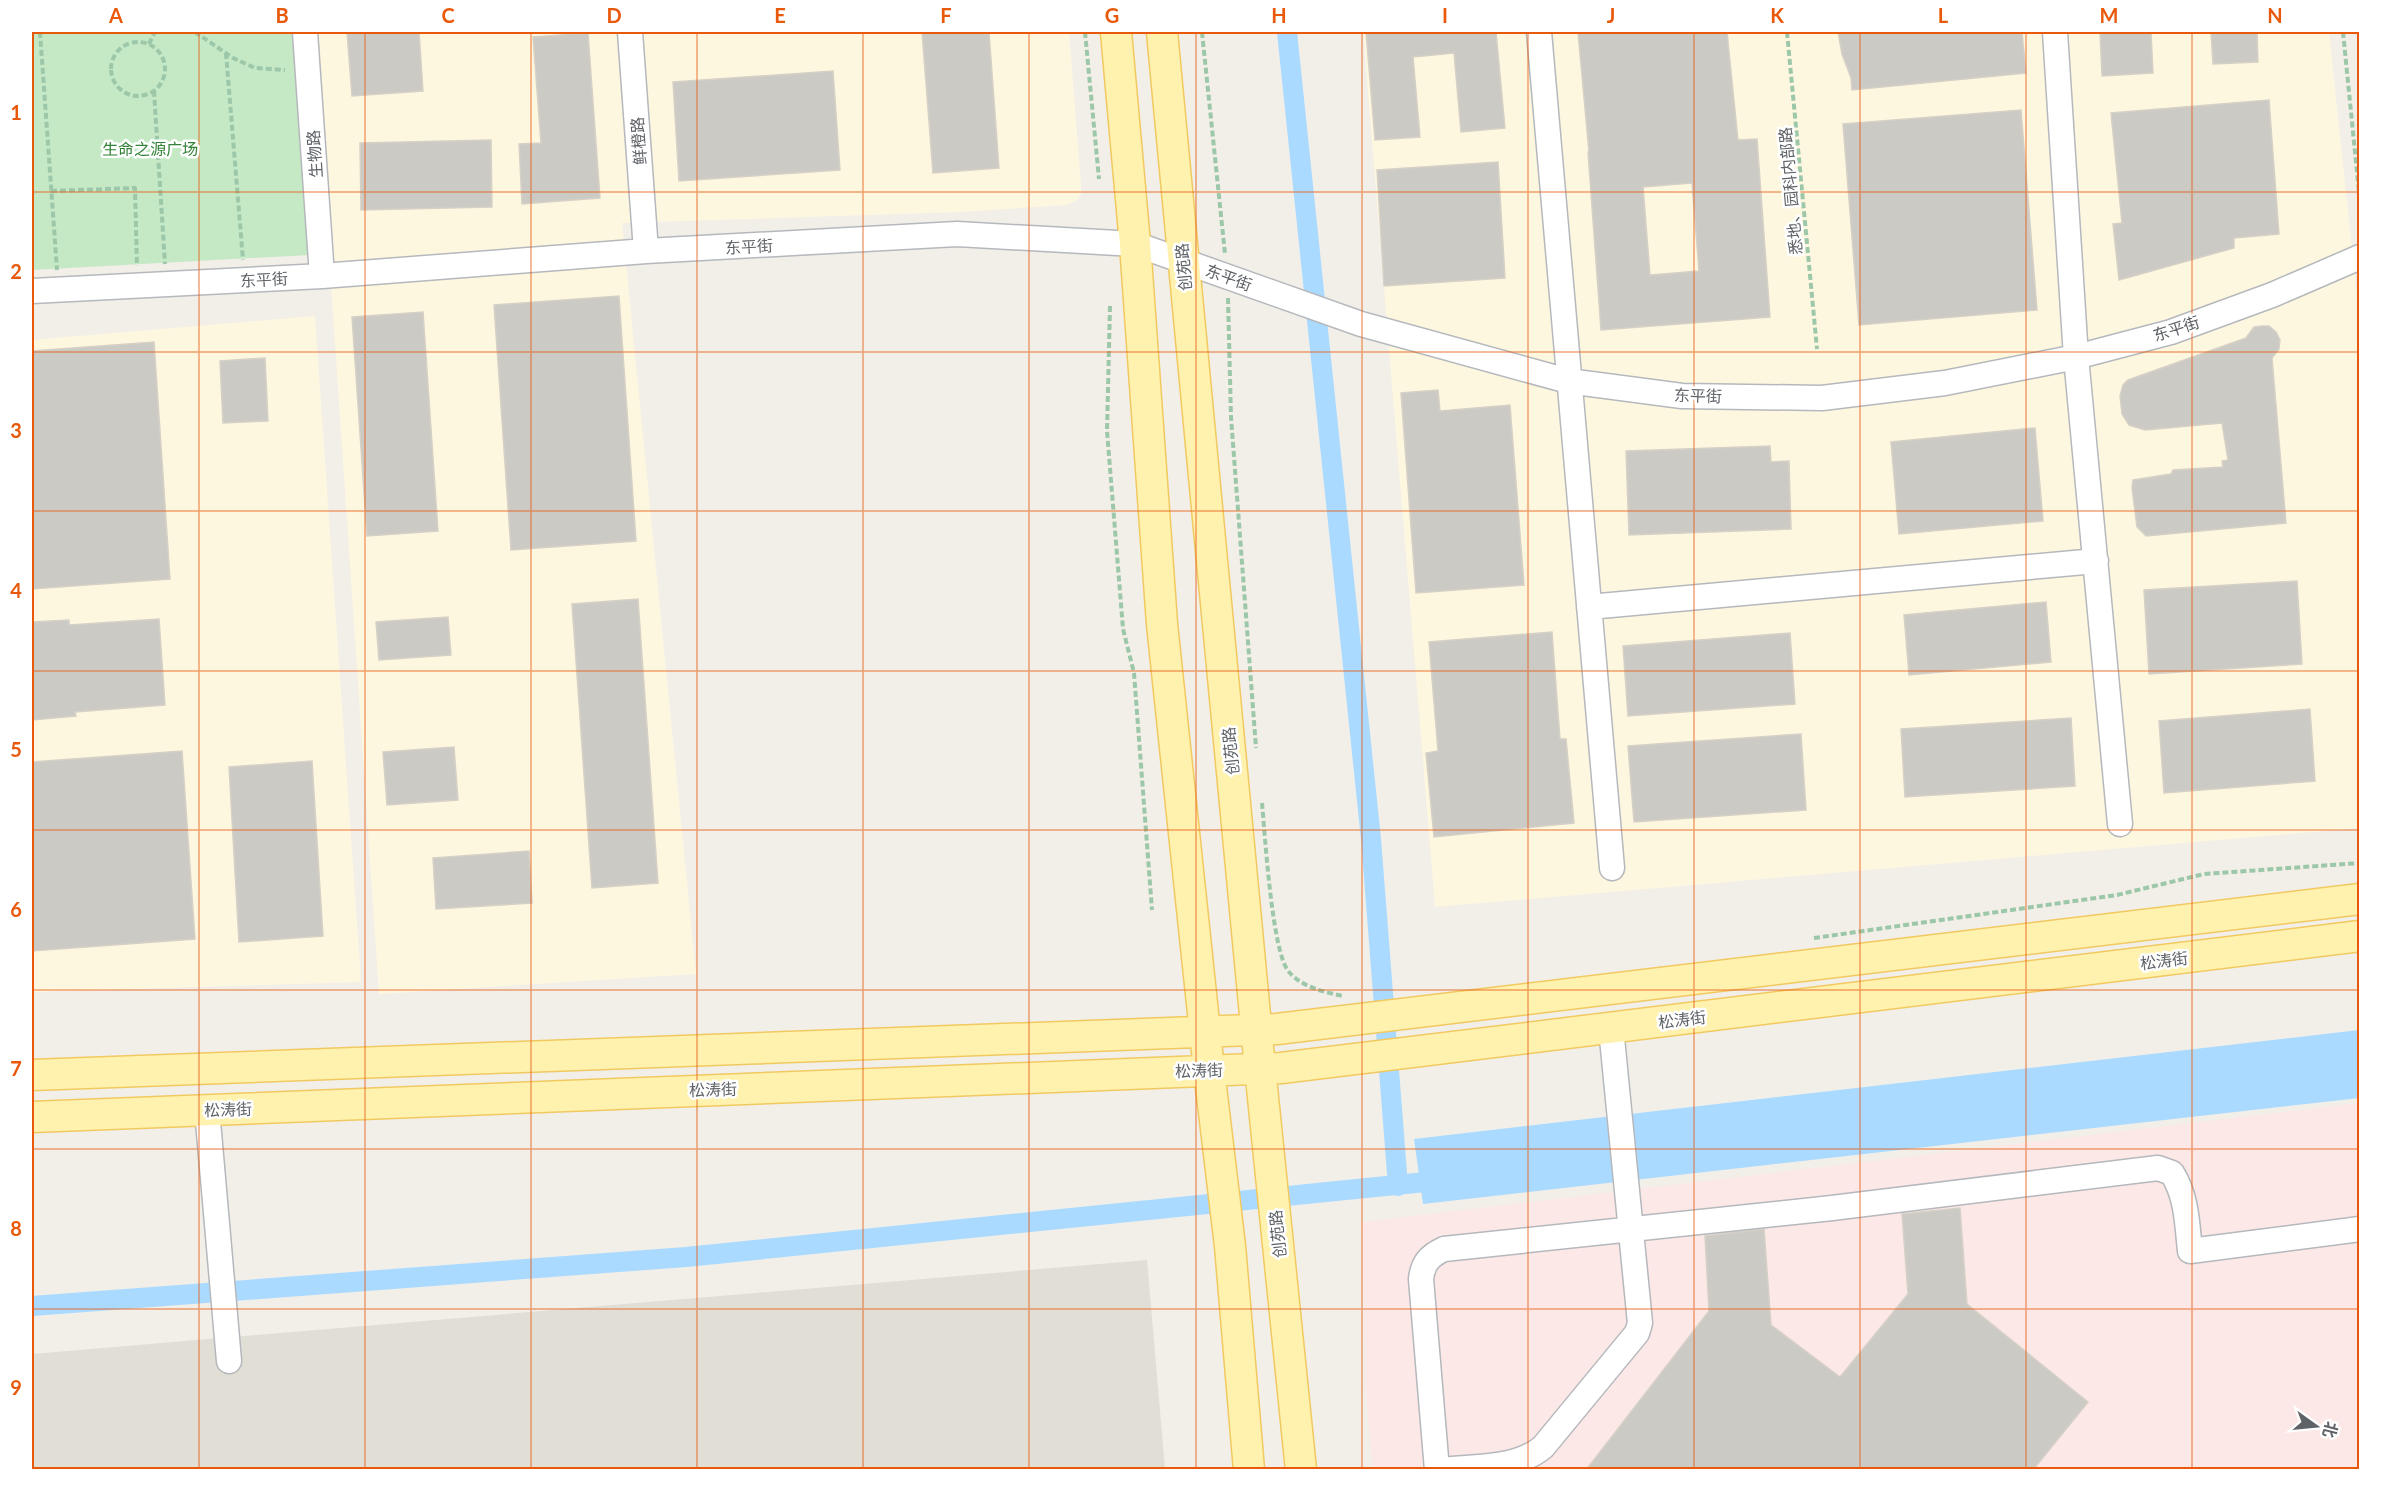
<svg xmlns="http://www.w3.org/2000/svg" width="2391" height="1501" font-family="Lato,'Noto Sans SC',sans-serif">
	<style>
		.commercial { fill: #fef7e0 }
		.education { fill: #e1ded6 }
		.medical { fill: #fce8e6 }
		.green { fill: #c5e8c5 }
		.water { fill: #aadaff }
		.lines { fill: none; stroke-linecap: round; stroke-linejoin: round }
		.canal { stroke: #aadaff; stroke-width: 20 }
		.building { fill: #cccac5; stroke: #d6d1c6; stroke-width: 1.5; fill-rule: evenodd }
		.minor-casing { stroke: #b5b8bc; stroke-width: 27 }
		.major-casing { stroke: #f2c960; stroke-width: 33 }
		.path { stroke: #9cc7a9; stroke-width: 4; stroke-dasharray: 6 3; stroke-linecap: butt }
		.minor { stroke: #fff; stroke-width: 24 }
		.major { stroke: #fff2af; stroke-width: 30 }
		.grid { fill: none; stroke: #e8590c; stroke-width: 1.5; stroke-opacity: 0.55 }
		.labels { text-anchor: middle; dominant-baseline: central; stroke-width: 5; stroke-linejoin: round; paint-order: stroke }
		.street-label { font-size: 16px; fill: #5f6368; stroke: #fff }
		.park-label { font-size: 16px; fill: #348238; stroke: #fff }
		.neatline { fill: none; stroke: #e8590c; stroke-width: 2 }
		.grid-label { font-size: 20px; text-anchor: middle; font-weight: bold; fill: #e8590c }
	</style>
	<rect width="100%" height="100%" fill="#f1efe8"/>
	<path class="commercial" d="M 314,32 L 1069,32 L 1081,185 L 1081,194 L 1076,201 L 1066,205 L 960,212 L 622,223 L 696,974 L 379,994 Z
		M 1363,32 L 2329,32 L 2360,325 L 2359,828 L 1435,907 Z
		M 315,316 L 361,982 L 32,992 L 32,340 Z"/>
	<path class="education" d="M 1147,1260 L 1165,1469 L 32,1470 L 32,1354 Z"/>
	<path class="medical" d="M 2359,1103 L 2359,1469 L 1373,1469 L 1366,1399 L 1362,1222 Z"/>
	<path class="green" d="M 32,32 L 293,32 L 309,255 L 32,270 Z"/>
	<path class="water" d="M 2359,1030 L 2359,1098 L 1423,1204 L 1414,1139 Z"/>
	<g class="lines">
		<path class="canal" d="M 1287,32 L 1371,839 L 1398,1186
			M 32,1306 L 686,1257 L 1445,1180"/>
	</g>
	<path class="building" d="M 347,32 L 419,32 L 423,91 L 352,96 Z
		M 922,32 L 989,32 L 999,168 L 933,173 Z
		M 1366,32 L 1496,32 L 1505,128 L 1461,132 L 1454,53 L 1413,57 L 1420,137 L 1375,140 Z
		M 1578,32 L 1727,32 L 1738,140 L 1757,139 L 1770,317 L 1601,330 L 1588,152 L 1589,152 ZM 1692,183 L 1699,271 L 1650,275 L 1643,187 Z
		M 1838,32 L 2022,32 L 2026,73 L 1852,90 L 1851,78 L 1842,54 Z
		M 2100,32 L 2151,32 L 2153,73 L 2102,76 Z
		M 2211,32 L 2257,32 L 2258,62 L 2213,64 Z
		M 588,33 L 600,198 L 522,204 L 519,144 L 541,143 L 533,37 Z
		M 833,71 L 840,170 L 679,181 L 673,82 Z
		M 2269,100 L 2279,234 L 2234,238 L 2234,248 L 2119,280 L 2113,224 L 2122,223 L 2111,113 Z
		M 2021,110 L 2037,310 L 1859,325 L 1843,124 Z
		M 491,140 L 492,207 L 361,210 L 360,143 Z
		M 1498,162 L 1505,278 L 1384,286 L 1377,170 Z
		M 619,296 L 636,541 L 511,550 L 494,305 Z
		M 423,312 L 438,531 L 367,536 L 352,317 Z
		M 2262,326 L 2269,326 L 2276,332 L 2280,340 L 2279,349 L 2272,358 L 2286,523 L 2146,536 L 2137,527 L 2132,488 L 2133,480 L 2171,474 L 2173,470 L 2223,467 L 2222,461 L 2228,460 L 2222,423 L 2145,430 L 2129,425 L 2122,414 L 2120,396 L 2123,385 L 2128,380 L 2246,338 L 2254,327 Z
		M 154,342 L 170,579 L 32,589 L 32,351 Z
		M 265,358 L 268,421 L 223,423 L 220,361 Z
		M 1438,390 L 1440,411 L 1510,405 L 1524,585 L 1416,593 L 1401,393 Z
		M 2035,428 L 2043,521 L 1899,534 L 1891,442 Z
		M 1770,446 L 1771,462 L 1789,461 L 1791,529 L 1629,535 L 1626,451 Z
		M 2297,581 L 2302,664 L 2149,674 L 2144,590 Z
		M 638,599 L 658,883 L 592,888 L 572,604 Z
		M 2046,602 L 2051,662 L 1909,675 L 1904,615 Z
		M 448,617 L 451,655 L 379,660 L 376,622 Z
		M 159,619 L 165,705 L 75,712 L 76,716 L 32,720 L 32,622 L 69,620 L 69,625 Z
		M 1552,632 L 1560,739 L 1566,739 L 1574,823 L 1434,837 L 1426,753 L 1438,751 L 1429,642 Z
		M 1790,633 L 1795,704 L 1628,716 L 1623,646 Z
		M 2310,709 L 2315,781 L 2164,793 L 2159,721 Z
		M 2071,718 L 2075,786 L 1905,797 L 1901,729 Z
		M 1801,734 L 1806,810 L 1634,822 L 1628,746 Z
		M 454,747 L 458,800 L 387,805 L 383,752 Z
		M 182,751 L 195,939 L 32,951 L 32,762 Z
		M 312,761 L 323,936 L 239,942 L 229,767 Z
		M 529,851 L 532,903 L 436,909 L 433,858 Z
		M 1960,1208 L 1967,1304 L 2088,1402 L 2033,1470 L 1586,1470 L 1709,1311 L 1705,1236 L 1764,1229 L 1771,1325 L 1840,1377 L 1908,1294 L 1902,1214 Z"/>
	<g class="lines">
		<defs>
			<path id="minor" d="M 305,32 L 322,276
				M 630,32 L 646,251
				M 1539,32 L 1612,868
				M 2055,32 L 2076,357 L 2120,824
				M 32,291 L 322,276 L 646,251 L 957,234 L 1135,244 L 1361,324 L 1568,381 L 1682,396 L 1822,398 L 1945,383 L 2076,357 L 2171,332 L 2272,295 L 2360,257
				M 1589,607 L 2096,561
				M 207,1110 L 229,1361
				M 1437,1470 L 1421,1279 C 1423,1263 1429,1256 1444,1249 L 1832,1208 L 2158,1168 L 2172,1173 C 2187,1197 2187,1223 2190,1251 L 2360,1229
				M 1443,1470 C 1476,1466 1517,1469 1543,1447 L 1637,1333 L 1640,1323 L 1611,1028"/>
			<path id="major" d="M 1116,32 L 1135,244 L 1162,624 L 1209,1070 L 1230,1246 L 1249,1470
				M 1162,32 L 1260,1068 L 1301,1470
				M 32,1075 L 1277,1029 L 2360,899
				M 32,1117 L 1281,1068 L 2360,936"/>
		</defs>
		<use href="#minor" class="minor-casing"/>
		<use href="#major" class="major-casing"/>
		<path class="path" d="M 40,32 L 57,270
			M 195,32 L 233,58 L 255,68 L 285,70
			M 1085,32 L 1099,179
			M 1202,32 L 1225,254
			M 1787,32 L 1817,349
			M 2343,32 L 2360,202
			M111 69a27 27 0 1 1 54 0a27 27 0 1 1-54 0Z
			M 149,44 L 155,32
			M 226,53 L 243,260
			M 154,91 L 165,264
			M 51,191 L 135,188 L 137,266
			M 1228,298 L 1231,417 L 1256,748
			M 1110,306 L 1107,431 L 1123,629 L 1134,673 L 1152,910
			M 1262,803 C 1265,834 1272,954 1289,972 C 1302,987 1324,992 1343,996
			M 1814,938 L 2117,895 L 2204,874 L 2360,863"/>
		<use href="#minor" class="minor"/>
		<use href="#major" class="major"/>
	</g>
	<path class="grid" d="M 199,32 L 199,1470M 365,32 L 365,1470M 531,32 L 531,1470M 697,32 L 697,1470M 863,32 L 863,1470M 1029,32 L 1029,1470M 1196,32 L 1196,1470M 1362,32 L 1362,1470M 1528,32 L 1528,1470M 1694,32 L 1694,1470M 1860,32 L 1860,1470M 2026,32 L 2026,1470M 2192,32 L 2192,1470M 32,192 L 2360,192M 32,352 L 2360,352M 32,511 L 2360,511M 32,671 L 2360,671M 32,830 L 2360,830M 32,990 L 2360,990M 32,1149 L 2360,1149M 32,1309 L 2360,1309"/>
	<g class="labels">
		<g class="street-label">
			<text transform="translate(638 141) rotate(-94)">鲜橙路</text>
			<text transform="translate(314 154) rotate(-94)">生物路</text>
			<text transform="translate(1790 191) rotate(-95)">悉地、园科内部路</text>
			<text transform="translate(749 246) rotate(-3)">东平街</text>
			<text transform="translate(1183 267) rotate(-95)">创苑路</text>
			<text transform="translate(1229 277) rotate(20)">东平街</text>
			<text transform="translate(264 279) rotate(-3)">东平街</text>
			<text transform="translate(2176 328) rotate(-18)">东平街</text>
			<text transform="translate(1698 395) rotate(2)">东平街</text>
			<text transform="translate(1230 751) rotate(-96)">创苑路</text>
			<text transform="translate(2164 960) rotate(-7)">松涛街</text>
			<text transform="translate(1682 1019) rotate(-7)">松涛街</text>
			<text transform="translate(1199 1070) rotate(-2)">松涛街</text>
			<text transform="translate(713 1089) rotate(-2)">松涛街</text>
			<text transform="translate(228 1109) rotate(-2)">松涛街</text>
			<text transform="translate(1277 1234) rotate(-96)">创苑路</text>
		</g>
		<g class="park-label">
			<text x="150" y="148">生命之源广场</text>
		</g>
	</g>
	<rect width="2391" height="1501" fill="none" stroke="#ffffff" stroke-width="66"/>
	<g transform="translate(2316 1426) rotate(105)" stroke="#ffffff" stroke-width="4.5" paint-order="stroke">
	<path d="M0-4.5L10 22L0 15L-10 22Z" fill="#5f6368"/>
	<text y="-9" font-size="16" font-weight="bold" text-anchor="middle" fill="#5f6368">北</text>
	</g>
	<rect x="33" y="33" width="2325" height="1435" class="neatline"/>
	<g class="grid-label">
		<text x="116" y="23">A</text>
		<text x="282" y="23">B</text>
		<text x="448" y="23">C</text>
		<text x="614" y="23">D</text>
		<text x="780" y="23">E</text>
		<text x="946" y="23">F</text>
		<text x="1112" y="23">G</text>
		<text x="1279" y="23">H</text>
		<text x="1445" y="23">I</text>
		<text x="1611" y="23">J</text>
		<text x="1777" y="23">K</text>
		<text x="1943" y="23">L</text>
		<text x="2109" y="23">M</text>
		<text x="2275" y="23">N</text>
		<text x="16" y="120">1</text>
		<text x="16" y="279">2</text>
		<text x="16" y="438">3</text>
		<text x="16" y="598">4</text>
		<text x="16" y="757">5</text>
		<text x="16" y="917">6</text>
		<text x="16" y="1076">7</text>
		<text x="16" y="1236">8</text>
		<text x="16" y="1395">9</text>
	</g>
</svg>
